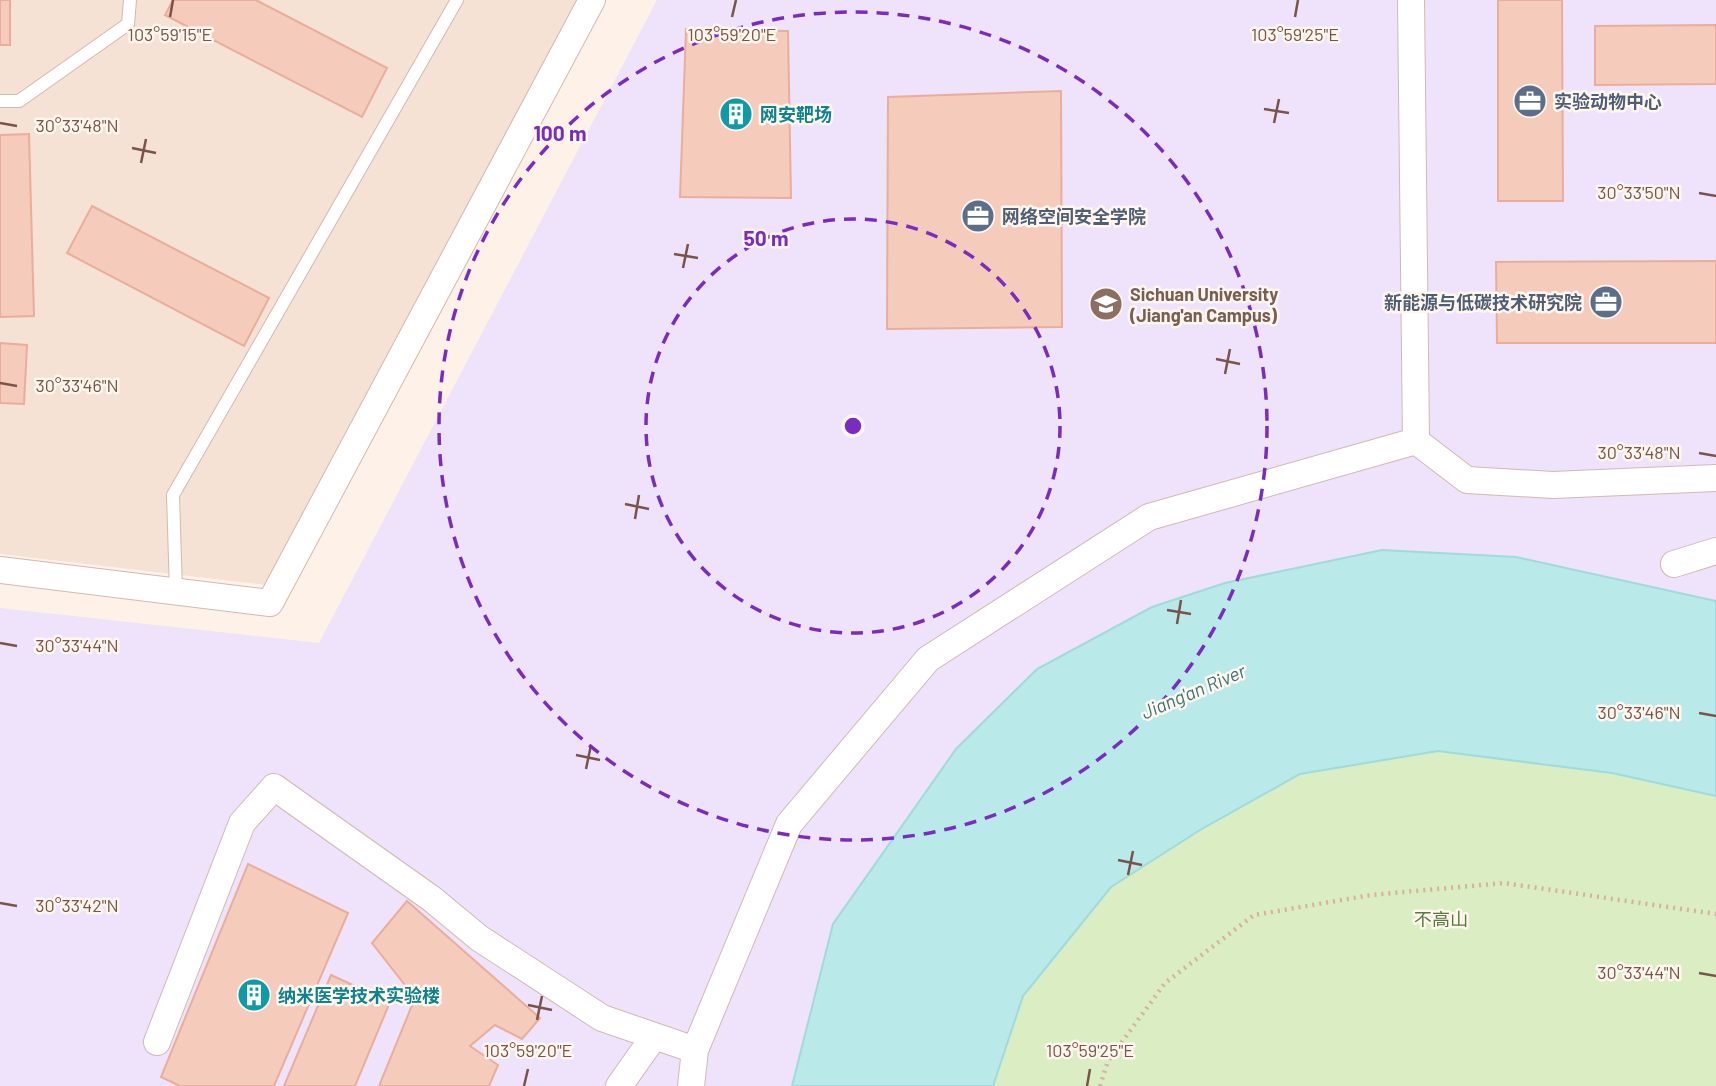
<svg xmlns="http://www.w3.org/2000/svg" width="1716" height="1086" font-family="Barlow,'Noto Sans SC',sans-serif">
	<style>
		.residential { fill: #f6e2d4 }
		.education { fill: #eee3fa }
		.green { fill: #daedc3 }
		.water { fill: #b9e9e9; stroke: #9fdbdc; stroke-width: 2 }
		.building { fill: #f5cbbc; stroke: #e9ae9b; stroke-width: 2 }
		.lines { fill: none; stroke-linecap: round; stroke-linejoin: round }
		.service-casing { stroke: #d3b9ae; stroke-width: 14 }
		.minor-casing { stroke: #d3b9ae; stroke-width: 28 }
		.path { stroke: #dbae9f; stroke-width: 4.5; stroke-dasharray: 2 5; stroke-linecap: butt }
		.service { stroke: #fff; stroke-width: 12 }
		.minor { stroke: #fff; stroke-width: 26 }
		.ticks { fill: none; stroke: #7a5349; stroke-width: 2.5 }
		.ring { fill: none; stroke: #7b2cbf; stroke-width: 3.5; stroke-dasharray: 12 9 }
		.labels { text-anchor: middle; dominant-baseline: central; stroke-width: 5; stroke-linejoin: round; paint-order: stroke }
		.service-label { font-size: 18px; font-weight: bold; fill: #4e5e75; stroke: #fff6ee; text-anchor: start }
		.culture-label { font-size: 18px; font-weight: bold; fill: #0d838f; stroke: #fff6ee; text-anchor: start }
		.education-label { font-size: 18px; font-weight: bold; fill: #785e54; stroke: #fff6ee; text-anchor: start }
		.park-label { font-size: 18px; fill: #587a3d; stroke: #fff6ee }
		.water-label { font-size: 19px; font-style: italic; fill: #387678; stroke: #fff6ee }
		.ticks-label { font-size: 18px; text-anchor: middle; fill: #7a5349; stroke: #fff6ee; stroke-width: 5; stroke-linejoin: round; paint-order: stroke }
		.centre { fill: #7b2cbf; stroke: #fff6ee; stroke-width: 3.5 }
		.ring-label { font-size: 21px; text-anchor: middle; font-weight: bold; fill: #7b2cbf; stroke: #fff6ee; stroke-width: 5; stroke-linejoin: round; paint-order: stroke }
	</style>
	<rect width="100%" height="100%" fill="#fef1e7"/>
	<path class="residential" d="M 0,0 L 581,0 L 276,586 L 0,554 Z"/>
	<path class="education" d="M 657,0 L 1716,0 L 1716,1086 L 0,1086 L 0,608 L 319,643 Z"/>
	<path class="green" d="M 1438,751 L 1612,773 L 1716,796 L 1716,1086 L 993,1086 L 1023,996 L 1111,887 L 1200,830 L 1300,774 Z"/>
	<path class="water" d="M 1382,550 L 1516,557 L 1716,601 L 1716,796 L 1612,773 L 1438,751 L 1300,774 L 1200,830 L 1111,887 L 1023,996 L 993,1086 L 792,1086 L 833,924 L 956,749 L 1037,669 L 1152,607 L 1225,583 Z"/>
	<path class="building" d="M 0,0 L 10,0 L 10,45 L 0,45 Z
		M 173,0 L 256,0 L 387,68 L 362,117 L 165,15 Z
		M 1498,0 L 1562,0 L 1563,201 L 1498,201 Z
		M 1716,25 L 1716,84 L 1595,85 L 1595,26 Z
		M 686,29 L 788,31 L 791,198 L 680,197 Z
		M 1061,91 L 1062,327 L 887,329 L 888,97 Z
		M 29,134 L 34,316 L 0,317 L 0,135 Z
		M 92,206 L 269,298 L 244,346 L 67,253 Z
		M 1716,261 L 1716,343 L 1497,343 L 1496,262 Z
		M 0,343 L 27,345 L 24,404 L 0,403 Z
		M 248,864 L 348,913 L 274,1086 L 180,1086 L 161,1077 Z
		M 407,901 L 540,1018 L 522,1039 L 495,1025 L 470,1046 L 498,1065 L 489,1086 L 379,1086 L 415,998 L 372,943 Z
		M 331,975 L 390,1002 L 355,1086 L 284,1086 Z"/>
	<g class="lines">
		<defs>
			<path id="service" d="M 0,101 L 19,101 L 128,24 L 130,0
				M 176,592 L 173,495 L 457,0"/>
			<path id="minor" d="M 1416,441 L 1467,480 L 1553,485 L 1716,478
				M 1674,564 L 1716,551
				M 0,570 L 270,603 L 592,0
				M 157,1042 L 242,823 L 274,787 L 432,899 L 479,938 L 602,1018 L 695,1050
				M 619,1086 L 653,1038
				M 691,1086 L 695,1050 L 789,824 L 928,659 L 1149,517 L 1416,441 L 1411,0"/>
		</defs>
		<use href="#service" class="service-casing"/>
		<use href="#minor" class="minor-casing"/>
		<path class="path" d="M 1100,1086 L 1108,1061 L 1165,983 L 1254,915 L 1371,895 L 1504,883 L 1716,914"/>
		<use href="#service" class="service"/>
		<use href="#minor" class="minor"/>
	</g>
	<path class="ticks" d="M 170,17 L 173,0M 732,17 L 736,0M 1295,17 L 1298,0M 1264,109 L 1289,113M 0,123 L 17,126M 1274,123 L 1279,99M 132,148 L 156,153M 141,163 L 146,139M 1699,193 L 1716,196M 674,254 L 698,258M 683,268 L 688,244M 1216,359 L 1240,364M 1225,374 L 1230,349M 0,383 L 17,386M 1699,453 L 1716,456M 625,504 L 649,509M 635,519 L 639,495M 1167,610 L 1191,614M 1177,624 L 1181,600M 0,643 L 17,646M 1699,713 L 1716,716M 576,755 L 600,760M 586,769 L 591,745M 1118,860 L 1142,865M 1128,875 L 1133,851M 0,903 L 17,906M 1699,973 L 1716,976M 528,1005 L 552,1010M 537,1020 L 542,996M 524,1086 L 528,1069M 1087,1086 L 1090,1069"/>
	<g class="ring">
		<circle cx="853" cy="426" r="207"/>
		<circle cx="853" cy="426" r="414"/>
	</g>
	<defs>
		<symbol id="office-disc" viewBox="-11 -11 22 22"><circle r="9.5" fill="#5c6f8a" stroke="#fff6ee"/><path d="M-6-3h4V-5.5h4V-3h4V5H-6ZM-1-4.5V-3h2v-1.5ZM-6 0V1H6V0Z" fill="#fff"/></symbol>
		<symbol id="building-disc" viewBox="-11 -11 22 22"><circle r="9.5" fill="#0f9aa8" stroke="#fff6ee"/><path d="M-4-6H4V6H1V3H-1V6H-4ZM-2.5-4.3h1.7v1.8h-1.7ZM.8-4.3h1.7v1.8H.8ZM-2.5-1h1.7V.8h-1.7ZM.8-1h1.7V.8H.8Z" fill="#fff"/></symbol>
		<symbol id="university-disc" viewBox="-11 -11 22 22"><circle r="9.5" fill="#8d6e63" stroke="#fff6ee"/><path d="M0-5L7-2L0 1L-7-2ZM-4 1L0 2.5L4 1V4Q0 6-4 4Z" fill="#fff"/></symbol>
	</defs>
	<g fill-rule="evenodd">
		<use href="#office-disc" x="1511" y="82" width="38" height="38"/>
		<use href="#building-disc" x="717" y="95" width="38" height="38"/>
		<use href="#office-disc" x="959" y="197" width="38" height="38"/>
		<use href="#office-disc" x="1587" y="283" width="38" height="38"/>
		<use href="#university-disc" x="1087" y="285" width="38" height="38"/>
		<use href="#building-disc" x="235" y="976" width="38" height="38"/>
	</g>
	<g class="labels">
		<g class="service-label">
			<text x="1554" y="101">实验动物中心</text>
			<text x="1002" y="216">网络空间安全学院</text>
			<text x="1582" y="302" text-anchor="end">新能源与低碳技术研究院</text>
		</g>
		<g class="culture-label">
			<text x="760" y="114">网安靶场</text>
			<text x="278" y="995">纳米医学技术实验楼</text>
		</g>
		<g class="education-label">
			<text x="1130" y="294">Sichuan University<tspan x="1130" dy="21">(Jiang'an Campus)</tspan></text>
		</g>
		<g class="park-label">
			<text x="1441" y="919">不高山</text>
		</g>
		<g class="water-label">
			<text transform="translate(1193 691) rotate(-23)">Jiang'an River</text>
		</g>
	</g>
	<g class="ticks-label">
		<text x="732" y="41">103°59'20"E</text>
		<text x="1295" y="41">103°59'25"E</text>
		<text x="170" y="41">103°59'15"E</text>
		<text x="77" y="132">30°33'48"N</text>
		<text x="1639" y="199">30°33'50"N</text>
		<text x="77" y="392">30°33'46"N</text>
		<text x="1639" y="459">30°33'48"N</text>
		<text x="77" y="652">30°33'44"N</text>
		<text x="1639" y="719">30°33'46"N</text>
		<text x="77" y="912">30°33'42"N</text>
		<text x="1639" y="979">30°33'44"N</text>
		<text x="528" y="1057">103°59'20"E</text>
		<text x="1090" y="1057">103°59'25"E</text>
	</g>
	<circle cx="853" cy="426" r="10" class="centre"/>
	<g class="ring-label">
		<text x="560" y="141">100 m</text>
		<text x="766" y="246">50 m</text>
	</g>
</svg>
